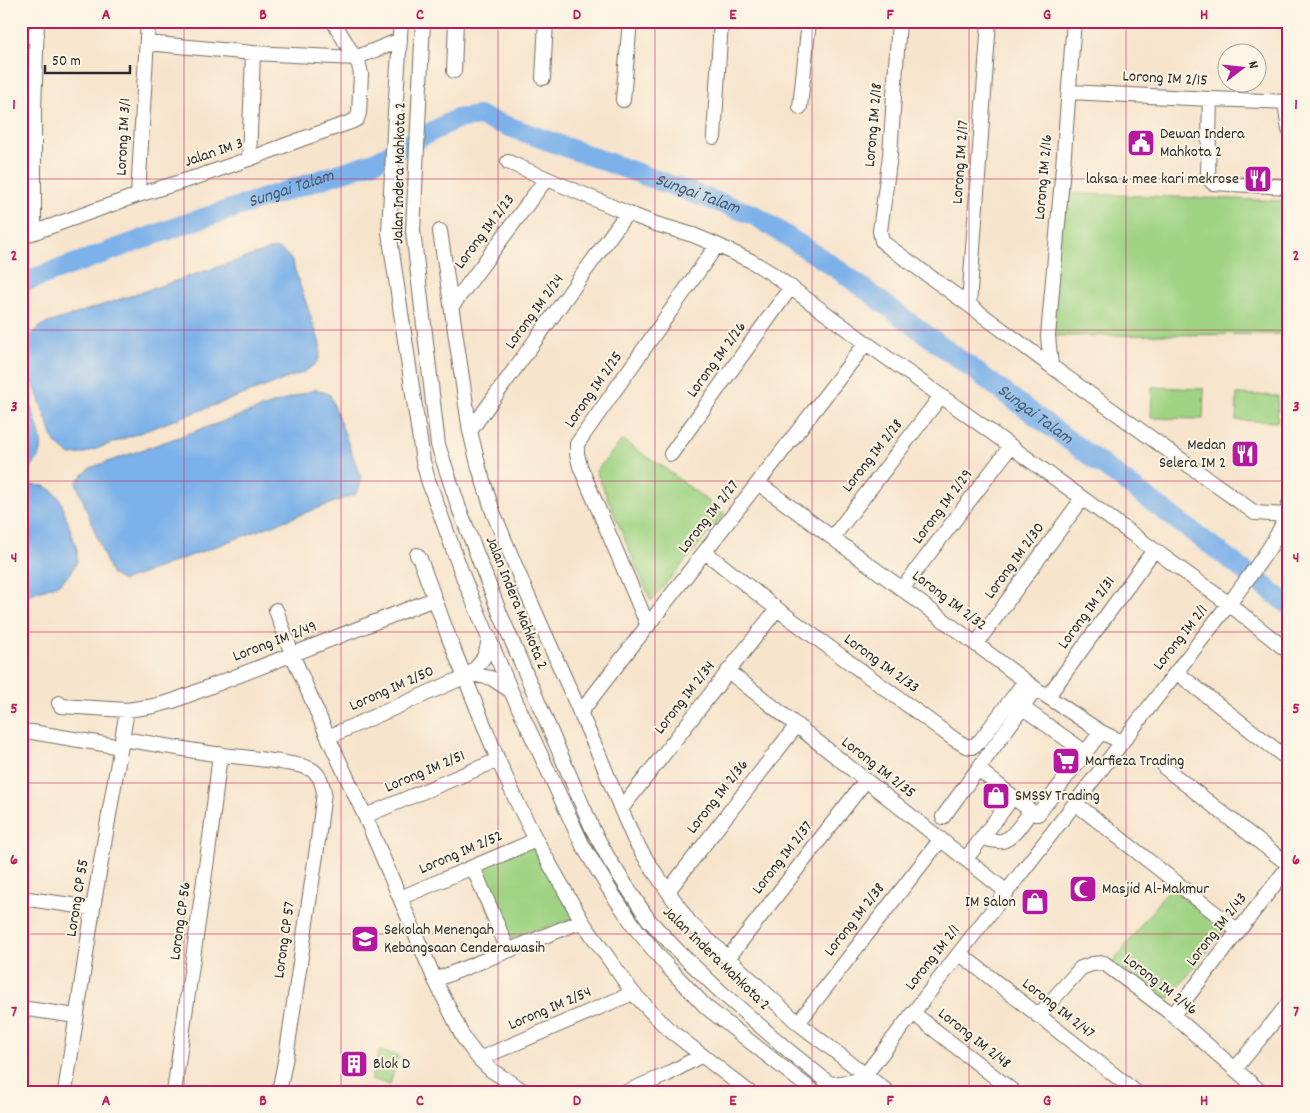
<svg xmlns="http://www.w3.org/2000/svg" width="1310" height="1113" font-family="Dekko,sans-serif">
	<style>
		.green { fill: #9fd383; stroke: #657f57 }
		.water { fill: #7bb1e9; stroke: #536e8a }
		.lines { fill: none; stroke-linecap: round; stroke-linejoin: round }
		.river { stroke: #7bb1e9; stroke-width: 20 }
		.minor-casing { stroke: #726c63; stroke-width: 16 }
		.minor { stroke: #fff; stroke-width: 14 }
		.grid { fill: none; stroke: #c2185b; stroke-width: 1; stroke-opacity: 0.55 }
		.labels { text-anchor: middle; dominant-baseline: central; stroke-width: 4; stroke-linejoin: round; paint-order: stroke }
		.street-label { font-size: 16px; fill: #2b2b2b; stroke: #fcf5e5 }
		.poi-label { font-size: 16px; fill: #2b2b2b; stroke: #fcf5e5; text-anchor: start }
		.water-label { font-size: 18px; font-style: italic; fill: #475a6e; stroke: #fcf5e5 }
		.neatline { fill: none; stroke: #c2185b; stroke-width: 2 }
		.grid-label { font-size: 16px; text-anchor: middle; font-weight: bold; fill: #c2185b }
	</style>
	<rect width="100%" height="100%" fill="#fcf5e5"/>
	<filter id="ink" filterUnits="userSpaceOnUse"><feTurbulence type="fractalNoise" baseFrequency=".02" numOctaves="2"/><feDisplacementMap in="SourceGraphic" scale="10" xChannelSelector="R" yChannelSelector="G"/><feConvolveMatrix kernelMatrix="1 2 1 2 8 2 1 2 1" color-interpolation-filters="sRGB"/></filter>
	<filter id="wash" filterUnits="userSpaceOnUse"><feTurbulence type="fractalNoise" baseFrequency=".0096" numOctaves="4" result="noise"/><feDisplacementMap in="SourceGraphic" scale="20" xChannelSelector="R" yChannelSelector="G"/><feGaussianBlur stdDeviation="1.12" result="paint"/><feColorMatrix in="noise" values="0 0 0 0 0 0 0 0 0 0 0 0 0 0 0 0 0 1.4 0 .05"/><feComposite in="paint" operator="in"/></filter>
	<g filter="url(#wash)">
		<rect width="100%" height="100%" fill="#f7e4cc"/>
		<path class="green" d="M 1060,193 L 1289,201 L 1289,334 L 1048,336 Z
			M 1152,387 L 1204,389 L 1203,419 L 1151,418 Z
			M 1237,394 L 1278,396 L 1277,422 L 1236,420 Z
			M 622,440 L 663,467 L 725,514 L 651,601 L 596,471 Z
			M 532,845 L 575,918 L 502,942 L 472,871 Z
			M 1169,888 L 1226,928 L 1165,1004 L 1112,964 Z
			M 379,1051 L 398,1056 L 390,1085 L 371,1079 Z"/>
		<path class="water" d="M 275,248 L 284,252 L 291,259 L 320,344 C 321,363 317,363 302,373 L 82,454 L 70,455 L 55,443 L 24,358 C 25,340 29,337 42,325 Z
			M 21,386 L 24,389 C 29,403 44,437 41,451 C 39,461 29,469 21,475 Z
			M 316,389 L 330,395 L 362,480 L 356,494 L 123,581 L 111,574 L 76,482 L 90,468 Z
			M 34,485 L 44,486 L 52,490 L 60,499 L 77,549 L 77,561 L 71,573 L 59,584 L 21,597 L 21,489 Z"/>
		<g class="lines">
			<path class="river" id="s1" d="M 21,283 L 182,225 L 374,162 L 456,119 L 479,116 L 754,215 L 836,268 L 1220,552 L 1289,605"/>
		</g>
	</g>
	<g filter="url(#ink)">
		<g class="lines">
			<defs>
				<path id="minor" d="M 401,21 L 395,113 L 389,232 L 423,461 L 428,480 L 464,579 L 511,691 L 583,846 L 611,892 L 637,930 L 667,966 L 706,1007 L 814,1092
					M 423,21 L 413,231 L 438,445 L 459,508 L 499,611 L 593,830 L 610,861 L 648,919 L 678,951 L 721,992 L 789,1051 L 840,1092
					M 899,21 L 890,155 L 880,231 L 882,241 L 885,244 L 969,305 L 1051,366 L 1048,336 L 1063,167 L 1074,21
					M 21,36 L 37,35
					M 147,43 L 253,53 L 355,58 L 400,40
					M 454,71 L 456,21
					M 543,78 L 546,21
					M 1069,92 L 1210,99 L 1289,102
					M 1210,99 L 1208,176 L 1210,180 L 1213,183 L 1289,187
					M 623,100 L 630,21
					M 1285,102 L 1289,130
					M 800,107 L 809,21
					M 714,137 L 721,21
					M 249,159 L 253,53
					M 508,162 L 627,213 L 656,224 L 693,235 L 717,245 L 751,261 L 771,273 L 866,343 L 941,396 L 1229,604 L 1289,652
					M 138,195 L 148,21
					M 440,231 L 470,431 L 479,468 L 493,512 L 525,589 L 600,757 L 621,809 L 634,839 L 649,864 L 690,923 L 798,1023 L 888,1092
					M 34,232 L 34,110 L 37,21
					M 21,237 L 138,195 L 197,177 L 249,159 L 302,139 L 351,122 L 357,119 L 359,113 L 361,74 L 359,65 L 355,58 L 333,21
					M 969,305 L 989,21
					M 452,306 L 546,179
					M 1051,366 L 1255,513 L 1286,515
					M 470,431 L 627,213
					M 671,454 L 791,287
					M 758,483 L 902,589 L 1036,689 L 1101,732 L 1122,742
					M 833,537 L 941,396
					M 705,552 L 777,609 L 954,739 L 966,746 L 972,747 L 980,741 L 1025,681
					M 417,555 L 420,559 L 449,638 L 498,760 L 517,802 L 536,840 L 582,921 L 633,993 L 667,1028 L 749,1092
					M 902,589 L 1011,446
					M 276,610 L 292,654 L 328,737 L 365,816 L 435,980 L 464,1039 L 479,1059 L 491,1070 L 525,1092
					M 648,626 L 580,466 L 577,454 L 577,444 L 717,245
					M 976,644 L 1082,499
					M 728,671 L 1007,892
					M 1176,672 L 1289,760
					M 471,674 C 483,660 487,656 489,636
					M 1048,696 L 1154,550
					M 59,703 L 61,706 L 127,710 L 154,706 L 173,701 L 434,599
					M 1023,708 L 1085,752
					M 580,713 L 866,343
					M 21,731 L 32,732 L 121,747
					M 328,737 L 471,674 L 491,678 L 511,691
					M 122,739 C 155,744 188,750 221,755 C 243,757 264,759 286,763 C 293,764 302,765 308,768 C 319,772 322,782 324,792 L 317,848 L 287,1051 L 279,1092
					M 1165,768 L 1289,865
					M 978,769 L 1031,811 L 1035,814 L 1038,814 L 1101,732
					M 1075,803 L 1238,931
					M 621,809 L 777,609
					M 365,816 L 498,760
					M 943,817 L 1036,689
					M 982,838 C 988,839 996,842 1002,841 C 1013,839 1024,820 1031,811
					M 966,859 L 1013,797
					M 473,867 L 508,950
					M 668,891 L 797,725
					M 21,898 L 93,908
					M 400,898 L 536,840
					M 959,953 L 1136,1092
					M 728,958 L 866,780
					M 435,980 L 582,921
					M 21,1008 L 76,1016
					M 913,1013 L 1014,1092
					M 1173,1015 L 1289,866
					M 1038,1016 L 1081,968 L 1092,964 L 1104,963 L 1173,1015 L 1261,1092
					M 798,1023 L 941,839
					M 479,1059 L 633,993
					M 1235,1069 L 1289,1003
					M 862,1079 L 867,1092
					M 831,1084 L 849,1082 L 862,1079 L 1235,596 C 1255,567 1281,539 1289,504
					M 65,1092 L 93,908 L 127,710
					M 174,1092 L 211,831 L 220,754
					M 626,1092 L 666,1075 L 702,1055"/>
			</defs>
			<use href="#minor" class="minor-casing"/>
			<use href="#minor" class="minor"/>
		</g>
	</g>
	<path class="grid" d="M 184,21 L 184,1092M 341,21 L 341,1092M 498,21 L 498,1092M 655,21 L 655,1092M 812,21 L 812,1092M 969,21 L 969,1092M 1126,21 L 1126,1092M 21,179 L 1289,179M 21,330 L 1289,330M 21,481 L 1289,481M 21,632 L 1289,632M 21,783 L 1289,783M 21,934 L 1289,934"/>
	<defs>
		<symbol id="civic-square" viewBox="-11 -11 22 22"><rect x="-9" y="-9" width="18" height="18" rx="4" fill="#b5179e" stroke="#fcf5e5"/><path d="M-.6-6.5H3V-4.5H.6V-3L4-1V1h2V6H-6V1h2V-1L-.6-3ZM-1.2 2.5V6h2.4V2.5Z" fill="#fff"/></symbol>
		<symbol id="restaurant-square" viewBox="-11 -11 22 22"><rect x="-9" y="-9" width="18" height="18" rx="4" fill="#b5179e" stroke="#fcf5e5"/><path d="M-5-6h1v4h1v-4h1v4h1v-4h1v5L-1.5 .5V6h-2V.5L-5-1ZM5-6V6H3V1.5H1.5Q1.5-4 5-6Z" fill="#fff"/></symbol>
		<symbol id="supermarket-square" viewBox="-11 -11 22 22"><rect x="-9" y="-9" width="18" height="18" rx="4" fill="#b5179e" stroke="#fcf5e5"/><path d="M-6-5.5h2.5l.6 2H6L4.5 2H-2.5L-4.4-4H-6ZM-1.5 3.2a1.3 1.3 0 1 0 .1 0ZM3 3.2a1.3 1.3 0 1 0 .1 0Z" fill="#fff"/></symbol>
		<symbol id="shop-square" viewBox="-11 -11 22 22"><rect x="-9" y="-9" width="18" height="18" rx="4" fill="#b5179e" stroke="#fcf5e5"/><path d="M-5-2.5h2.3a2.7 3.5 0 0 1 5.4 0H5L5.5 6h-11ZM-1.5-2.5h3a1.5 2.3 0 0 0-3 0Z" fill="#fff"/></symbol>
		<symbol id="mosque-square" viewBox="-11 -11 22 22"><rect x="-9" y="-9" width="18" height="18" rx="4" fill="#b5179e" stroke="#fcf5e5"/><path d="M3.5-4.9A6 6 0 1 0 3.5 4.9A5 5 0 1 1 3.5-4.9Z" fill="#fff"/></symbol>
		<symbol id="school-square" viewBox="-11 -11 22 22"><rect x="-9" y="-9" width="18" height="18" rx="4" fill="#b5179e" stroke="#fcf5e5"/><path d="M0-5L7-2L0 1L-7-2ZM-4 1L0 2.5L4 1V4Q0 6-4 4Z" fill="#fff"/></symbol>
		<symbol id="building-square" viewBox="-11 -11 22 22"><rect x="-9" y="-9" width="18" height="18" rx="4" fill="#b5179e" stroke="#fcf5e5"/><path d="M-4-6H4V6H1V3H-1V6H-4ZM-2.5-4.3h1.7v1.8h-1.7ZM.8-4.3h1.7v1.8H.8ZM-2.5-1h1.7V.8h-1.7ZM.8-1h1.7V.8H.8Z" fill="#fff"/></symbol>
	</defs>
	<g fill-rule="evenodd">
		<use href="#civic-square" x="1125" y="127" width="32" height="32"/>
		<use href="#restaurant-square" x="1242" y="163" width="32" height="32"/>
		<use href="#restaurant-square" x="1229" y="438" width="32" height="32"/>
		<use href="#supermarket-square" x="1050" y="745" width="32" height="32"/>
		<use href="#shop-square" x="980" y="780" width="32" height="32"/>
		<use href="#mosque-square" x="1067" y="873" width="32" height="32"/>
		<use href="#shop-square" x="1019" y="886" width="32" height="32"/>
		<use href="#school-square" x="349" y="923" width="32" height="32"/>
		<use href="#building-square" x="338" y="1048" width="32" height="32"/>
	</g>
	<g class="labels">
		<g class="street-label">
			<text transform="translate(1165 79) rotate(3)">Lorong IM 2/15</text>
			<text transform="translate(874 125) rotate(-85)">Lorong IM 2/18</text>
			<text transform="translate(124 137) rotate(-87)">Lorong IM 3/1</text>
			<text transform="translate(214 153) rotate(-19)">Jalan IM 3</text>
			<text transform="translate(961 162) rotate(-86)">Lorong IM 2/17</text>
			<text transform="translate(400 173) rotate(-89)">Jalan Indera Mahkota 2</text>
			<text transform="translate(1044 177) rotate(-85)">Lorong IM 2/16</text>
			<text transform="translate(485 232) rotate(-53)">Lorong IM 2/23</text>
			<text transform="translate(535 312) rotate(-54)">Lorong IM 2/24</text>
			<text transform="translate(717 360) rotate(-54)">Lorong IM 2/26</text>
			<text transform="translate(594 390) rotate(-55)">Lorong IM 2/25</text>
			<text transform="translate(873 456) rotate(-52)">Lorong IM 2/28</text>
			<text transform="translate(943 507) rotate(-53)">Lorong IM 2/29</text>
			<text transform="translate(709 517) rotate(-52)">Lorong IM 2/27</text>
			<text transform="translate(1015 561) rotate(-54)">Lorong IM 2/30</text>
			<text transform="translate(949 601) rotate(37)">Lorong IM 2/32</text>
			<text transform="translate(516 603) rotate(68)">Jalan Indera Mahkota 2</text>
			<text transform="translate(1087 613) rotate(-54)">Lorong IM 2/31</text>
			<text transform="translate(1181 638) rotate(-52)">Lorong IM 2/1</text>
			<text transform="translate(275 642) rotate(-21)">Lorong IM 2/49</text>
			<text transform="translate(881 664) rotate(36)">Lorong IM 2/33</text>
			<text transform="translate(392 689) rotate(-24)">Lorong IM 2/50</text>
			<text transform="translate(685 698) rotate(-52)">Lorong IM 2/34</text>
			<text transform="translate(878 768) rotate(38)">Lorong IM 2/35</text>
			<text transform="translate(425 772) rotate(-23)">Lorong IM 2/51</text>
			<text transform="translate(718 797) rotate(-52)">Lorong IM 2/36</text>
			<text transform="translate(461 853) rotate(-23)">Lorong IM 2/52</text>
			<text transform="translate(783 858) rotate(-52)">Lorong IM 2/37</text>
			<text transform="translate(78 898) rotate(-81)">Lorong CP 55</text>
			<text transform="translate(855 920) rotate(-52)">Lorong IM 2/38</text>
			<text transform="translate(181 921) rotate(-82)">Lorong CP 56</text>
			<text transform="translate(1217 930) rotate(-52)">Lorong IM 2/43</text>
			<text transform="translate(285 940) rotate(-82)">Lorong CP 57</text>
			<text transform="translate(933 958) rotate(-52)">Lorong IM 2/1</text>
			<text transform="translate(716 959) rotate(44)">Jalan Indera Mahkota 2</text>
			<text transform="translate(1160 985) rotate(38)">Lorong IM 2/46</text>
			<text transform="translate(550 1009) rotate(-23)">Lorong IM 2/54</text>
			<text transform="translate(1058 1009) rotate(38)">Lorong IM 2/47</text>
			<text transform="translate(974 1039) rotate(38)">Lorong IM 2/48</text>
		</g>
		<g class="poi-label">
			<text x="1160" y="134">Dewan Indera<tspan x="1160" dy="18">Mahkota 2</tspan></text>
			<text x="1239" y="179" text-anchor="end">laksa &amp; mee kari mekrose</text>
			<text x="1226" y="445" text-anchor="end">Medan<tspan x="1226" dy="18">Selera IM 2</tspan></text>
			<text x="1085" y="761">Marfieza Trading</text>
			<text x="1015" y="796">SMSSY Trading</text>
			<text x="1102" y="889">Masjid Al-Makmur</text>
			<text x="1016" y="902" text-anchor="end">IM Salon</text>
			<text x="384" y="930">Sekolah Menengah<tspan x="384" dy="18">Kebangsaan Cenderawasih</tspan></text>
			<text x="373" y="1064">Blok D</text>
		</g>
		<g class="water-label">
			<text stroke="none"><textPath href="#s1" startOffset="286">Sungai Talam</textPath></text>
			<text stroke="none"><textPath href="#s1" startOffset="721">Sungai Talam</textPath></text>
			<text stroke="none"><textPath href="#s1" startOffset="1126">Sungai Talam</textPath></text>
		</g>
	</g>
	<rect width="1310" height="1113" fill="none" stroke="#fcf5e5" stroke-width="55"/>
	<g transform="translate(1242 68) rotate(74)"><circle r="24" fill="#fcf5e5" stroke="#a8a49b"/>
	<path d="M0-4L9 19L0 12L-9 19Z" fill="#b5179e"/>
	<text y="-8" font-size="14" font-weight="bold" text-anchor="middle" fill="#2b2b2b">N</text>
	</g>
	<path d="M45 65v8h85v-8" fill="none" stroke="#2b2b2b" stroke-width="2.5"/>
	<text x="52" y="65" font-size="15" fill="#2b2b2b" stroke="#fcf5e5" stroke-width="4" paint-order="stroke">50 m</text>
	<rect x="28" y="28" width="1254" height="1058" class="neatline"/>
	<g class="grid-label">
		<text x="106" y="19">A</text>
		<text x="263" y="19">B</text>
		<text x="420" y="19">C</text>
		<text x="577" y="19">D</text>
		<text x="733" y="19">E</text>
		<text x="890" y="19">F</text>
		<text x="1047" y="19">G</text>
		<text x="1204" y="19">H</text>
		<text x="14" y="109">1</text>
		<text x="1296" y="109">1</text>
		<text x="14" y="260">2</text>
		<text x="1296" y="260">2</text>
		<text x="14" y="411">3</text>
		<text x="1296" y="411">3</text>
		<text x="14" y="562">4</text>
		<text x="1296" y="562">4</text>
		<text x="14" y="713">5</text>
		<text x="1296" y="713">5</text>
		<text x="14" y="864">6</text>
		<text x="1296" y="864">6</text>
		<text x="14" y="1016">7</text>
		<text x="1296" y="1016">7</text>
		<text x="106" y="1105">A</text>
		<text x="263" y="1105">B</text>
		<text x="420" y="1105">C</text>
		<text x="577" y="1105">D</text>
		<text x="733" y="1105">E</text>
		<text x="890" y="1105">F</text>
		<text x="1047" y="1105">G</text>
		<text x="1204" y="1105">H</text>
	</g>
</svg>
